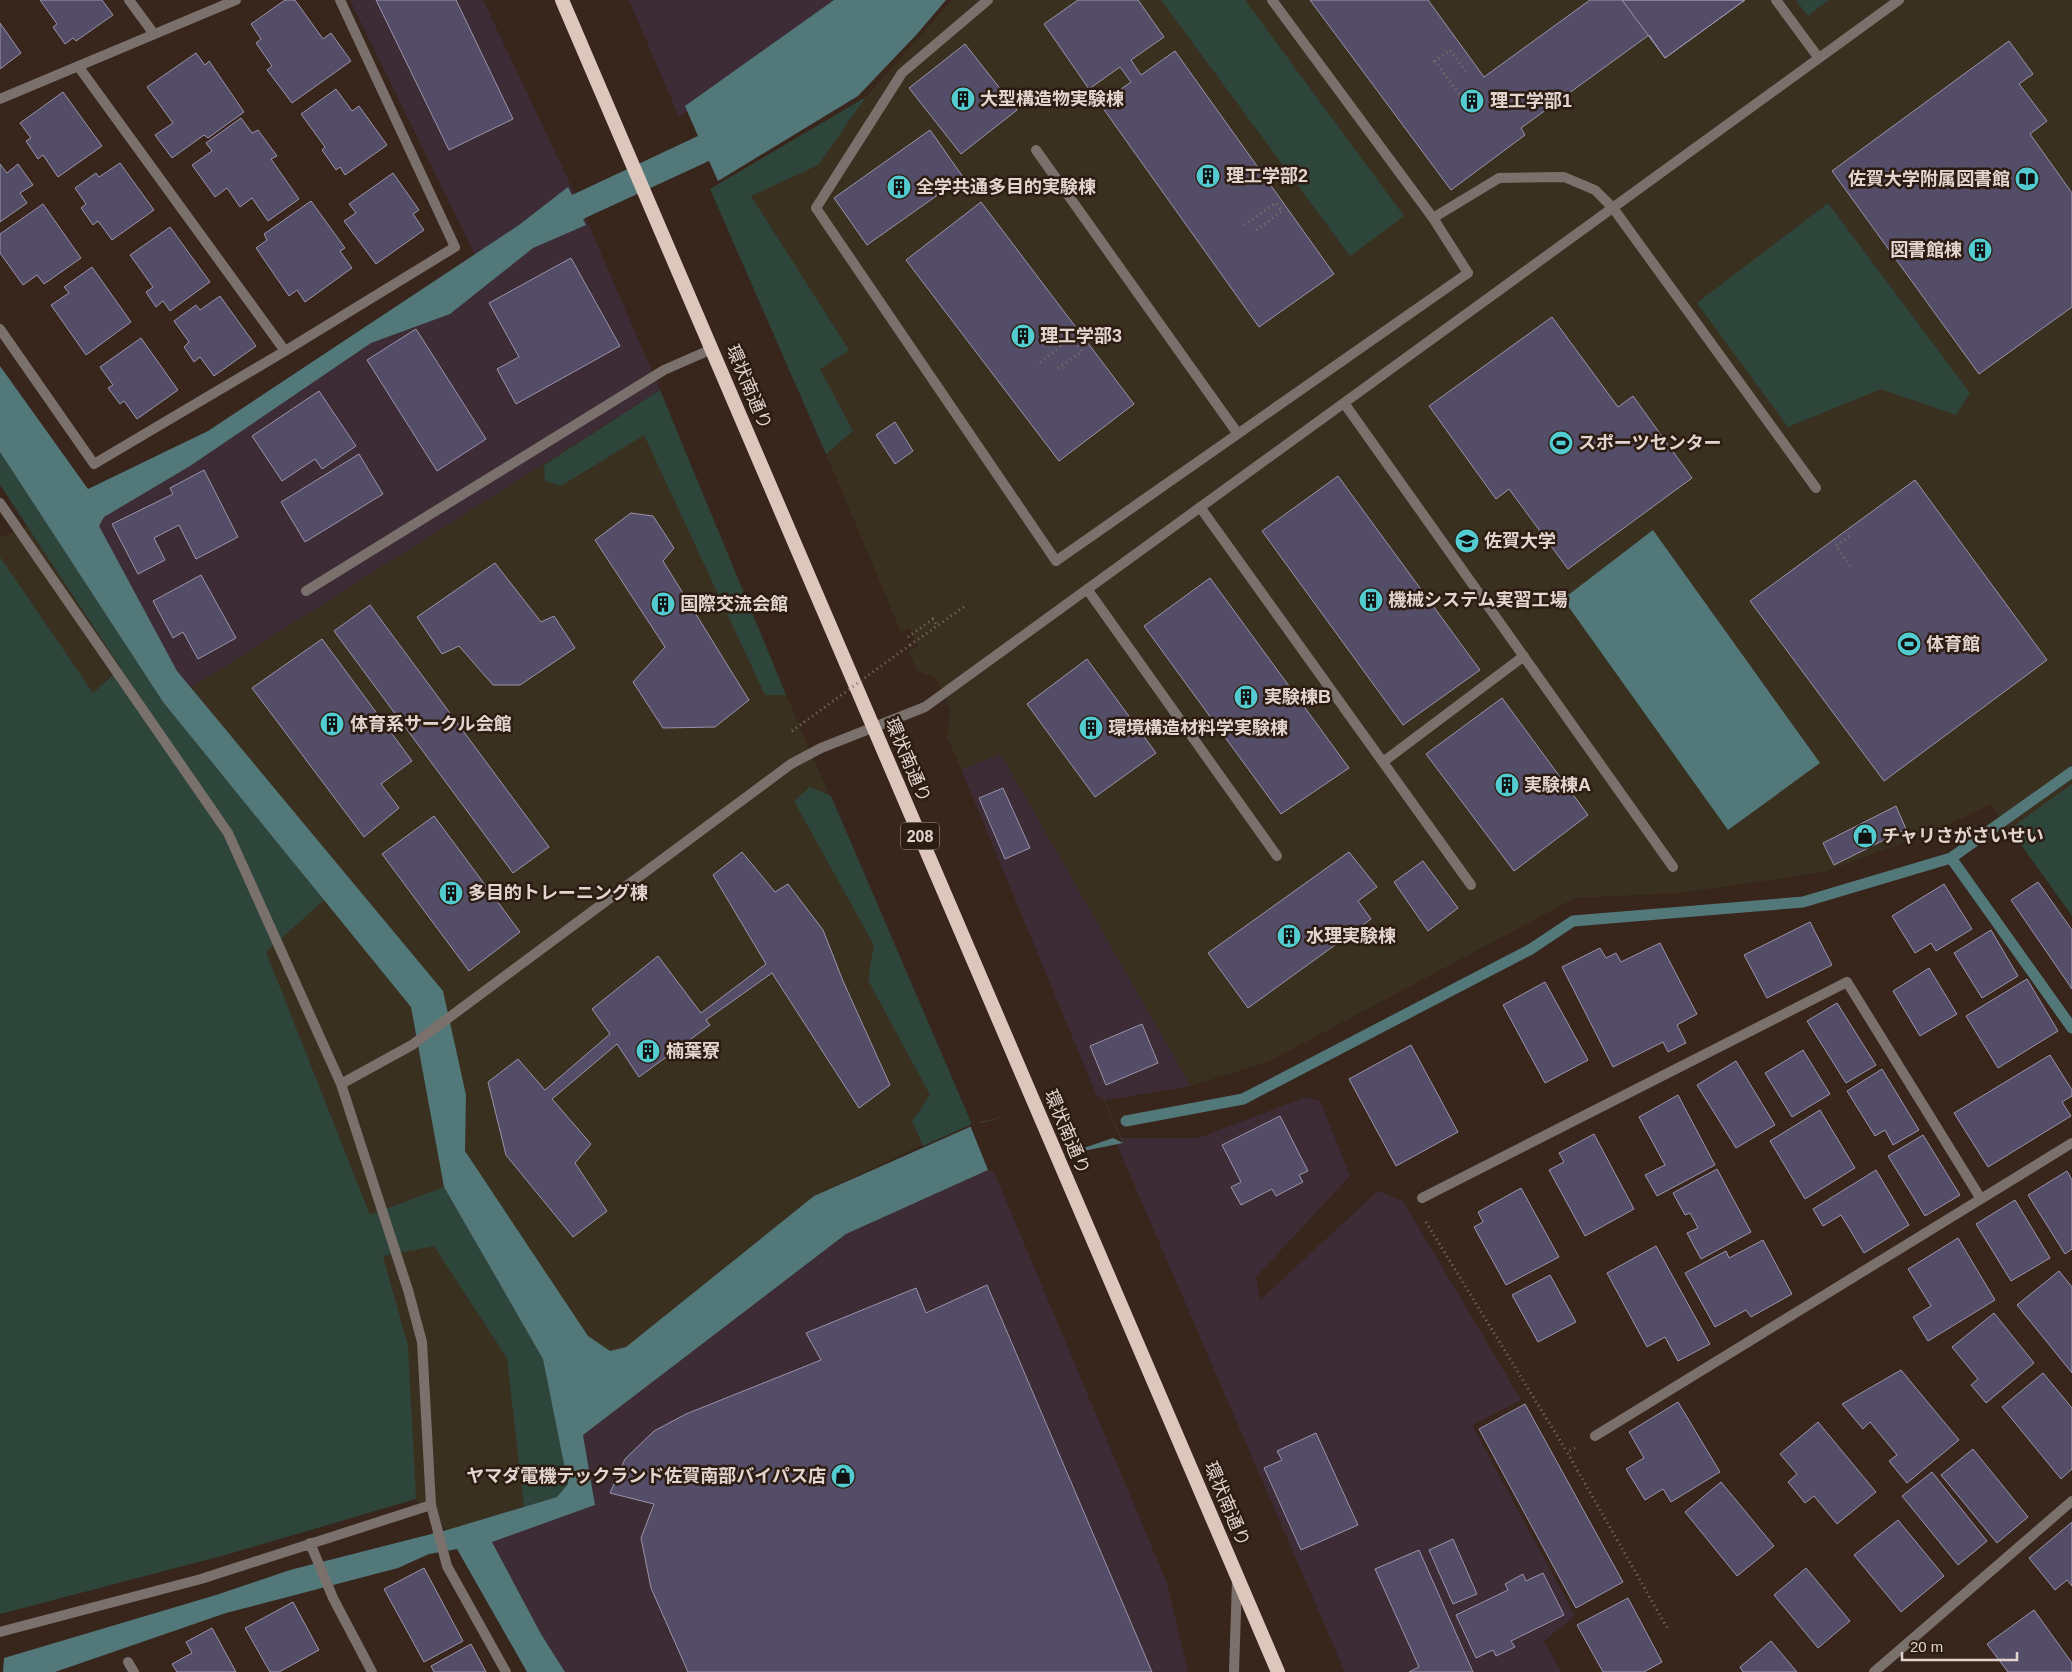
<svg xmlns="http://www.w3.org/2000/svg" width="2072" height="1672" font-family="Helvetica,'Noto Sans JP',sans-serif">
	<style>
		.commercial { fill: #3d2c36 }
		.education { fill: #3a3020 }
		.green { fill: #2e453b }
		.water { fill: #52787a }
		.pier { fill: #38251c }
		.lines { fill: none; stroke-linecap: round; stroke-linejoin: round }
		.stream { stroke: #52787a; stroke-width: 11 }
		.building { fill: #544d67; stroke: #9a94ab }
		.path { stroke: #807068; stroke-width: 3; stroke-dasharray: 1 4; stroke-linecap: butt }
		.service { stroke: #7b716c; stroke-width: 10 }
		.minor { stroke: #7b716c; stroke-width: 10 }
		.trunk { stroke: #ddc6bb; stroke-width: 14 }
		.path-bridge { stroke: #807068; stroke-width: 3; stroke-dasharray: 1 4; stroke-linecap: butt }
		.labels { text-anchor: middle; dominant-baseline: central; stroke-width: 5; stroke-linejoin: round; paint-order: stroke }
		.shield { fill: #2d1c12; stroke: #ac9e96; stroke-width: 1 }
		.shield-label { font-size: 16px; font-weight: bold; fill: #e2d5cf }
		.poi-label { font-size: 18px; font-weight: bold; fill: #e2d5cf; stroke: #2d1c12; text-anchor: start }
		.street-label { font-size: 18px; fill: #e2d5cf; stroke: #2d1c12 }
	</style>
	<rect width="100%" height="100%" fill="#38251c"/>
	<path class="commercial" d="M 350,0 L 483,0 L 581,207 L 660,390 L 172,700 L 81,501 L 207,441 L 481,267 Z
		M 629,0 L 858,0 L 679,117 Z
		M 1001,754 L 1191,1086 L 1099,1101 L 961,769 Z
		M 1306,1097 L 1320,1101 L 1350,1176 L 1256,1277 L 1260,1300 L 1378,1191 L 1403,1201 L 1521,1400 L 1472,1425 L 1575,1616 L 1544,1641 L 1561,1672 L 1345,1672 L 1114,1138 L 1198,1138 Z
		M 988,1170 L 994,1172 L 1167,1583 L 1188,1672 L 565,1672 L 541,1634 L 492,1541 L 595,1505 L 583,1435 L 846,1234 Z"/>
	<path class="education" d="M 952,0 L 2072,0 L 2072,916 L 1991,804 L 1938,830 L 1824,872 L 1680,893 L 1575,898 L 1270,1061 L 1191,1086 L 1001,754 L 961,769 L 947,737 L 950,710 L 936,679 L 917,670 L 908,651 L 918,646 L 910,628 L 901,632 L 826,454 L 710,189 L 866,97 Z
		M 660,390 L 796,718 L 971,1122 L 814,1196 L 626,1347 L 610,1351 L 557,1497 L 447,1530 L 416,1499 L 225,1555 L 0,1614 L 0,535 L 2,537 L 51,516 L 172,700 Z"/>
	<path class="green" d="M 1161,0 L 1245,0 L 1404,216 L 1350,256 Z
		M 1796,0 L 1829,0 L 1808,16 Z
		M 866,97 L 818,165 L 751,196 L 849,350 L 820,369 L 853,431 L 826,454 L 710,189 Z
		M 1828,203 L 1970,393 L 1956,415 L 1881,389 L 1788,427 L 1697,303 Z
		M 660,390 L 786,695 L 765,695 L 644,435 L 561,486 L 545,481 L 544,465 Z
		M 0,452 L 163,702 L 324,900 L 266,952 L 370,1215 L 444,1187 L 543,1359 L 568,1484 L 557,1497 L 524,1507 L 507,1358 L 434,1246 L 383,1256 L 408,1346 L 416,1499 L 225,1555 L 0,1614 L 0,557 L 93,693 L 121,668 L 0,485 Z
		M 2072,784 L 2072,916 L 2010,829 Z
		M 810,787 L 831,796 L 971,1122 L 970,1125 L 923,1146 L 912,1121 L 930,1095 L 868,980 L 874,945 L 794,801 Z"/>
	<path class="water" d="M 834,0 L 946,0 L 917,34 L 858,96 L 718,181 L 709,161 L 583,219 L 586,225 L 533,248 L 450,314 L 371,343 L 190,466 L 104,517 L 99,526 L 177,671 L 443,991 L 466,1095 L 465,1151 L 588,1336 L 610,1351 L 626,1347 L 814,1196 L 981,1122 L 1103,1097 L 1123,1143 L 988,1170 L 846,1234 L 583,1435 L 595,1505 L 492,1542 L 541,1634 L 565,1672 L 527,1672 L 457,1549 L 429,1554 L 398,1568 L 226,1613 L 55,1672 L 3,1672 L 4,1658 L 216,1595 L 290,1570 L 447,1530 L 557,1497 L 568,1484 L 543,1359 L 444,1187 L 411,1007 L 163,702 L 0,452 L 0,366 L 88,489 L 208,431 L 519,225 L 568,187 L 572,195 L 698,136 L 685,106 Z
		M 1653,530 L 1820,763 L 1728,830 L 1563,599 Z"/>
	<path class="pier" d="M 1094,1096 L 1103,1097 L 1123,1143 L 1113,1138 L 1057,1157 L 993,1171 L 988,1170 L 970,1125 Z"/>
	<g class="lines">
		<path class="stream" d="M 1951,858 L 2072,1028
			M 1126,1121 L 1243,1099 L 1531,949 L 1573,921 L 1803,902 L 1951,858 L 2072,772"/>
	</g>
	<path class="building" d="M 40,0 L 102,0 L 113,15 L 76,41 L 73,38 L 65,44 L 53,27 L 57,24 Z
		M 285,0 L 295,0 L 323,39 L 331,33 L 351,61 L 292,103 L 267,70 L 272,66 L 256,43 L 261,39 L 251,24 Z
		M 376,0 L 456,0 L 513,119 L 449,150 Z
		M 1078,0 L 1138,0 L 1164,37 L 1131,60 L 1141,75 L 1175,51 L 1334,274 L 1259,327 L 1100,104 L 1131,82 L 1120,67 L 1089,89 L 1044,24 Z
		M 1310,0 L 1428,0 L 1484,77 L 1590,0 L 1745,0 L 1665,58 L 1649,35 L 1521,128 L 1525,135 L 1451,190 Z
		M 1622,0 L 1745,0 L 1665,58 Z
		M 0,23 L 21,53 L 0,69 Z
		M 2009,41 L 2033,74 L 2019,84 L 2047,121 L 2030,134 L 2072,193 L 2072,307 L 1979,374 L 1832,171 Z
		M 965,44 L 1017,110 L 961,154 L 909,88 Z
		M 196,53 L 205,65 L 209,61 L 244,112 L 208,138 L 204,135 L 172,158 L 155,135 L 173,123 L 147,87 Z
		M 336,89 L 352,111 L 359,106 L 387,145 L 345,175 L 340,167 L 336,170 L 322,150 L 325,147 L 301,114 Z
		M 63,92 L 102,146 L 58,177 L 43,155 L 38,159 L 26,141 L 31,138 L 20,123 Z
		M 241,118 L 252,133 L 258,130 L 277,156 L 271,159 L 299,199 L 268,221 L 252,198 L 240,207 L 227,188 L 215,197 L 192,165 L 212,151 L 206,143 Z
		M 930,130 L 963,177 L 867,245 L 834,198 Z
		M 120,163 L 154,210 L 112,240 L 98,221 L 93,225 L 81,208 L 86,204 L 75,188 L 96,173 L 99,177 Z
		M 0,164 L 7,173 L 18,164 L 33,185 L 20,193 L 27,203 L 0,222 Z
		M 393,173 L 419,210 L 413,214 L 424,230 L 376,264 L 344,221 L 356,213 L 349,204 Z
		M 311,201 L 345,248 L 340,251 L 352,268 L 305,302 L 297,290 L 289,296 L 256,248 L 267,240 L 264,234 Z
		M 981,202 L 1134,404 L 1059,461 L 906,260 Z
		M 43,204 L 81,258 L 44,284 L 37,275 L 23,285 L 0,253 L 0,234 Z
		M 170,227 L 210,282 L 170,311 L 163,301 L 156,307 L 146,292 L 153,287 L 130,255 Z
		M 571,258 L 620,346 L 516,404 L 497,369 L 519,357 L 489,303 Z
		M 92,267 L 131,322 L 86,355 L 51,305 L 69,293 L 64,287 Z
		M 220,296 L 256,346 L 214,376 L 200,357 L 194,362 L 184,347 L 189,342 L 174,321 L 196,305 L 200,310 Z
		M 1552,317 L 1618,407 L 1633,396 L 1692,478 L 1568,569 L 1509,489 L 1496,499 L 1429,406 Z
		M 416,329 L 486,439 L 437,471 L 367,360 Z
		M 141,338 L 178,390 L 137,419 L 124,401 L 120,404 L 108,388 L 113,385 L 100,367 Z
		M 319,391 L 356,446 L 322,469 L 315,459 L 282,481 L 252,436 Z
		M 895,422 L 913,451 L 895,464 L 876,435 Z
		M 359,454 L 383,494 L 305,542 L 281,502 Z
		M 204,470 L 238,537 L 196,559 L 179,525 L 154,538 L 165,560 L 138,574 L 112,524 L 173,494 L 170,488 Z
		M 1338,476 L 1480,670 L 1403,725 L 1262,531 Z
		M 1915,480 L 2047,660 L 1884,781 L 1750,601 Z
		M 631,513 L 653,516 L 674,548 L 663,561 L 749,700 L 715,727 L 663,728 L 633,682 L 665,647 L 595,540 Z
		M 495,563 L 541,622 L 554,616 L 575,648 L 520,685 L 493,685 L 459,646 L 442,654 L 417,617 Z
		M 201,575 L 236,638 L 198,659 L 183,632 L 173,638 L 153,601 Z
		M 1210,578 L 1349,768 L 1281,814 L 1144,626 Z
		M 370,605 L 549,847 L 513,873 L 334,631 Z
		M 322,639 L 412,761 L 381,784 L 399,808 L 364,837 L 252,688 Z
		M 1087,659 L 1156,753 L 1095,797 L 1027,704 Z
		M 1502,698 L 1588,815 L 1514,871 L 1426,754 Z
		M 1003,788 L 1030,848 L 1005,859 L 979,798 Z
		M 1896,806 L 1906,829 L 1834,865 L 1823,843 Z
		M 434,816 L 520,932 L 469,971 L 382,854 Z
		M 742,852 L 775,892 L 788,884 L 823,930 L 843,981 L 890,1085 L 859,1108 L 772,973 L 706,1020 L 710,1025 L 639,1077 L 617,1044 L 552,1099 L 591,1144 L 575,1163 L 607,1211 L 573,1237 L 506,1155 L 488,1082 L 518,1059 L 545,1090 L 610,1034 L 592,1009 L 658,956 L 701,1013 L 766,964 L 713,875 Z
		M 1349,852 L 1377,887 L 1358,901 L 1371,919 L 1248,1008 L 1208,953 Z
		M 1423,861 L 1458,908 L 1428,931 L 1394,882 Z
		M 2038,882 L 2072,930 L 2072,989 L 2011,900 Z
		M 1944,884 L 1972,929 L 1936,951 L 1931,943 L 1915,953 L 1892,916 Z
		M 1810,922 L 1832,965 L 1767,998 L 1744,955 Z
		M 1991,930 L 2018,976 L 1982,998 L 1954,953 Z
		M 1660,943 L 1697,1014 L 1677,1025 L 1686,1043 L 1668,1052 L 1663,1042 L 1613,1067 L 1562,967 L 1600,948 L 1606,958 L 1616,953 L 1621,962 Z
		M 1929,968 L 1957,1014 L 1920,1036 L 1893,991 Z
		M 2027,979 L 2058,1031 L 1998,1068 L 1966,1016 Z
		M 1545,982 L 1588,1060 L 1545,1083 L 1503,1005 Z
		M 1837,1003 L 1876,1065 L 1846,1083 L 1807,1021 Z
		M 1142,1024 L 1158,1063 L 1106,1085 L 1090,1046 Z
		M 1411,1045 L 1458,1132 L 1396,1166 L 1349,1079 Z
		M 1803,1050 L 1830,1094 L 1792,1117 L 1765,1073 Z
		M 2050,1055 L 2072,1090 L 2072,1096 L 2062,1102 L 2071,1116 L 1988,1167 L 1954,1113 Z
		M 1736,1061 L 1775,1125 L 1736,1148 L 1697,1085 Z
		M 1882,1069 L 1919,1130 L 1893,1145 L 1885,1130 L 1875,1136 L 1847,1091 Z
		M 1678,1095 L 1715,1165 L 1657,1196 L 1645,1175 L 1665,1165 L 1639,1117 Z
		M 1820,1110 L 1855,1168 L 1805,1199 L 1770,1141 Z
		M 1280,1116 L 1308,1171 L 1299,1175 L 1303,1182 L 1276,1196 L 1272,1189 L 1241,1205 L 1231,1187 L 1241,1182 L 1222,1145 Z
		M 1594,1134 L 1634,1209 L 1585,1236 L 1549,1170 L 1564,1162 L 1559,1153 Z
		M 1923,1135 L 1960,1195 L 1925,1216 L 1888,1156 Z
		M 1717,1169 L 1751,1232 L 1701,1259 L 1687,1233 L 1698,1228 L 1690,1213 L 1685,1215 L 1673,1193 Z
		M 1876,1170 L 1909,1225 L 1864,1253 L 1841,1215 L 1823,1226 L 1813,1209 Z
		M 2067,1171 L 2072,1180 L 2072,1249 L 2065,1254 L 2028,1195 Z
		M 1521,1188 L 1559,1257 L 1506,1285 L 1474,1227 L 1483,1222 L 1478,1212 Z
		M 2015,1200 L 2050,1258 L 2011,1281 L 1976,1224 Z
		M 1958,1238 L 1995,1300 L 1928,1341 L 1913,1317 L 1931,1306 L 1908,1269 Z
		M 1763,1240 L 1792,1294 L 1751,1317 L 1746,1310 L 1715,1327 L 1685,1273 L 1726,1251 L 1729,1258 Z
		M 1656,1246 L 1710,1344 L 1678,1361 L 1665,1337 L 1647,1347 L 1607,1273 Z
		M 2059,1271 L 2072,1287 L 2072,1373 L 2017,1305 Z
		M 1550,1275 L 1576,1322 L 1538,1342 L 1512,1295 Z
		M 987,1285 L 1152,1672 L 688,1672 L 651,1588 L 641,1538 L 654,1504 L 610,1493 L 625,1459 L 654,1431 L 686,1414 L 821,1360 L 806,1333 L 916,1288 L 926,1313 Z
		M 1994,1313 L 2034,1363 L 1986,1403 L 1971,1385 L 1978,1379 L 1952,1347 Z
		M 1901,1370 L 1959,1440 L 1907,1483 L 1889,1461 L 1897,1455 L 1870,1422 L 1863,1429 L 1842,1404 Z
		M 2043,1373 L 2072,1408 L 2072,1469 L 2061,1479 L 2002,1407 Z
		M 1678,1402 L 1720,1472 L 1671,1502 L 1663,1489 L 1645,1500 L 1626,1469 L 1644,1458 L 1629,1432 Z
		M 1525,1404 L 1623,1582 L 1576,1608 L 1479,1429 Z
		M 1818,1422 L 1876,1492 L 1837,1524 L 1814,1496 L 1805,1503 L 1788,1482 L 1797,1474 L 1780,1454 Z
		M 1316,1433 L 1358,1525 L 1301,1550 L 1264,1468 L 1282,1460 L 1277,1451 Z
		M 1973,1449 L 2028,1517 L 1997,1543 L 1941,1475 Z
		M 1932,1472 L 1987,1541 L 1958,1565 L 1902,1496 Z
		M 1721,1482 L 1774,1546 L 1737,1576 L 1685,1512 Z
		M 1898,1520 L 1944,1576 L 1901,1612 L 1854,1555 Z
		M 2072,1522 L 2072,1586 L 2067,1580 L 2055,1590 L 2029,1558 Z
		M 1453,1539 L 1477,1594 L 1453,1604 L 1429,1550 Z
		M 1419,1550 L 1473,1672 L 1409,1672 L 1419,1667 L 1375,1569 Z
		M 424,1568 L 463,1641 L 424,1662 L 384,1589 Z
		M 1806,1568 L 1850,1621 L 1818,1648 L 1774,1595 Z
		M 1543,1573 L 1564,1615 L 1511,1641 L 1515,1647 L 1496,1656 L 1493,1650 L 1476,1658 L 1456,1615 L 1508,1590 L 1505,1584 L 1523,1574 L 1526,1581 Z
		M 1628,1598 L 1662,1662 L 1644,1672 L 1603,1672 L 1577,1625 Z
		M 293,1602 L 319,1650 L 279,1672 L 270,1672 L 245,1628 Z
		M 2034,1610 L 2072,1663 L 2072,1672 L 2008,1672 L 1987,1644 Z
		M 212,1628 L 236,1672 L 177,1672 L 172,1664 L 192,1653 L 186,1642 Z
		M 1771,1641 L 1797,1672 L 1743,1672 L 1740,1667 Z
		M 471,1644 L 486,1672 L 434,1672 L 431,1666 Z"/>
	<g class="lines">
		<path class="path" d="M 1465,102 L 1435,61 L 1450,50 L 1467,73
			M 1244,225 L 1276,203 L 1282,211 L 1255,231
			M 1040,362 L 1072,338 L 1082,351 L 1057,369
			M 1850,566 L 1836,546 L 1850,535
			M 908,637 L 933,619 L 937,625
			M 910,645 L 965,606
			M 1426,1222 L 1567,1452
			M 1575,1448 L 1567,1452 L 1669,1631"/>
		<path class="service" d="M 988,0 L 902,73 L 816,208 L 1056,561 L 1468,273
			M 1776,0 L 1818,57
			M 1036,150 L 1238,434
			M 1433,218 L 1499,178 L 1564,177 L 1595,190 L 1613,208"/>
		<path class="minor" d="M 129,0 L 154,34
			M 1272,0 L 1433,218 L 1468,273
			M 78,66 L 285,351
			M 0,99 L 236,0
			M 1613,208 L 1816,488
			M 0,329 L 94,464 L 285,351 L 455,247 L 340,0
			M 1344,403 L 1673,867
			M 0,503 L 228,833 L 341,1084
			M 1200,507 L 1471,885
			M 1087,589 L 1277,856
			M 306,591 L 664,370 L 712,349
			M 1383,762 L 1524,656
			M 1422,1198 L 1847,982 L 1981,1199
			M 1595,1436 L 2072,1143
			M 431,1505 L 447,1566 L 506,1672
			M 310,1543 L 333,1598 L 372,1672
			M 0,1632 L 201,1579 L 431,1505 L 422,1342 L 408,1290 L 341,1084 L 412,1045 L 791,764 L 821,748 L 925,707 L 1899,0
			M 128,1662 L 134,1672
			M 1234,1672 L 1237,1581
			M 1874,1672 L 2072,1501"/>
		<path class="trunk" d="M 562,0 L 1278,1672"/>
		<path class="path-bridge" d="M 792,731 L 910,645"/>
	</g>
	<defs>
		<symbol id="building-disc" viewBox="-11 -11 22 22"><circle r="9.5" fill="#52ccd1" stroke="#2d1c12"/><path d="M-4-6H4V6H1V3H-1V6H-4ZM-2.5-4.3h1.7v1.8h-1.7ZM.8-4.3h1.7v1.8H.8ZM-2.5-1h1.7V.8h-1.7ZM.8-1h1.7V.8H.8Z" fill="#111"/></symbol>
		<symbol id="library-disc" viewBox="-11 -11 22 22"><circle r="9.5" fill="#52ccd1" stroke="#2d1c12"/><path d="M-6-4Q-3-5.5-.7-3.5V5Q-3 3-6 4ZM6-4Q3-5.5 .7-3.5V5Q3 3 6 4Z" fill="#111"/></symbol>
		<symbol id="stadium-disc" viewBox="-11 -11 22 22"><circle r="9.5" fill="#52ccd1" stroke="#2d1c12"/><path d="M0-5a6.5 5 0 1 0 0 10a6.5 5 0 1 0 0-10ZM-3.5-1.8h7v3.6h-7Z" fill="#111"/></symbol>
		<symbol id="university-disc" viewBox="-11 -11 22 22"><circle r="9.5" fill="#52ccd1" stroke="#2d1c12"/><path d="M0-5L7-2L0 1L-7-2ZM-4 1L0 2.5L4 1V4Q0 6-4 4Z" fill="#111"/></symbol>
		<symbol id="shop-disc" viewBox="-11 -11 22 22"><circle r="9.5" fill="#52ccd1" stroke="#2d1c12"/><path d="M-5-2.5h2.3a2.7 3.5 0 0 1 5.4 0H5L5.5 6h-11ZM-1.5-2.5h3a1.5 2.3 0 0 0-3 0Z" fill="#111"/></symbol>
	</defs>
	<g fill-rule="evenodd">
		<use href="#building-disc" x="949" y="85" width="28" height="28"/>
		<use href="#building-disc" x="1458" y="87" width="28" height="28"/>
		<use href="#building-disc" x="1194" y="162" width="28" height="28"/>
		<use href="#library-disc" x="2013" y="165" width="28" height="28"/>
		<use href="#building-disc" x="885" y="173" width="28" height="28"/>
		<use href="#building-disc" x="1966" y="236" width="28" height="28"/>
		<use href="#building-disc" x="1009" y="322" width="28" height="28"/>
		<use href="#stadium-disc" x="1547" y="429" width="28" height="28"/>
		<use href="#university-disc" x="1453" y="527" width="28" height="28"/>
		<use href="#building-disc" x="1357" y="586" width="28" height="28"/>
		<use href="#building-disc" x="649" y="590" width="28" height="28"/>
		<use href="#stadium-disc" x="1895" y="630" width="28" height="28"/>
		<use href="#building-disc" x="1232" y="683" width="28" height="28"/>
		<use href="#building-disc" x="318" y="710" width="28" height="28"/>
		<use href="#building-disc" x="1077" y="714" width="28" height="28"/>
		<use href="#building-disc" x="1493" y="771" width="28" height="28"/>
		<use href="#shop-disc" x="1851" y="822" width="28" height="28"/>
		<use href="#building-disc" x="437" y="879" width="28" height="28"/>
		<use href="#building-disc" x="1275" y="922" width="28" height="28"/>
		<use href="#building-disc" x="634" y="1037" width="28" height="28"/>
		<use href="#shop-disc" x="829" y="1462" width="28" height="28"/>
	</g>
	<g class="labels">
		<rect class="shield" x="901" y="822.5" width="38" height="27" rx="4"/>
		<g class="shield-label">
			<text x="920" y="836">208</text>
		</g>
		<g class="poi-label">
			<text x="980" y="99">大型構造物実験棟</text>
			<text x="1490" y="101">理工学部1</text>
			<text x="1226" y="176">理工学部2</text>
			<text x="2010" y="179" text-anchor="end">佐賀大学附属図書館</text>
			<text x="916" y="187">全学共通多目的実験棟</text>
			<text x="1962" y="250" text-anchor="end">図書館棟</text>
			<text x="1040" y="336">理工学部3</text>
			<text x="1578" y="443">スポーツセンター</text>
			<text x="1484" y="541">佐賀大学</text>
			<text x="1388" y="600">機械システム実習工場</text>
			<text x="680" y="604">国際交流会館</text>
			<text x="1926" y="644">体育館</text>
			<text x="1264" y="697">実験棟B</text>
			<text x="350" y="724">体育系サークル会館</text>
			<text x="1108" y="728">環境構造材料学実験棟</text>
			<text x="1524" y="785">実験棟A</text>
			<text x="1882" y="836">チャリさがさいせい</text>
			<text x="468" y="893">多目的トレーニング棟</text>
			<text x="1306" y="936">水理実験棟</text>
			<text x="666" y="1051">楠葉寮</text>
			<text x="826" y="1476" text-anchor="end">ヤマダ電機テックランド佐賀南部バイパス店</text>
		</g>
		<g class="street-label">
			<text transform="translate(749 387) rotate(67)">環状南通り</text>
			<text transform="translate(908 760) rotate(67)">環状南通り</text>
			<text transform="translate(1067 1132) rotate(67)">環状南通り</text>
			<text transform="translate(1227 1504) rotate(67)">環状南通り</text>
		</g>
	</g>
	<path d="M1902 1652v8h115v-8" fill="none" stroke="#e2d5cf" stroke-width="2.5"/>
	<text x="1910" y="1652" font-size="15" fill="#e2d5cf" stroke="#2d1c12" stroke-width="4" paint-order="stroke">20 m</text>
</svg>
